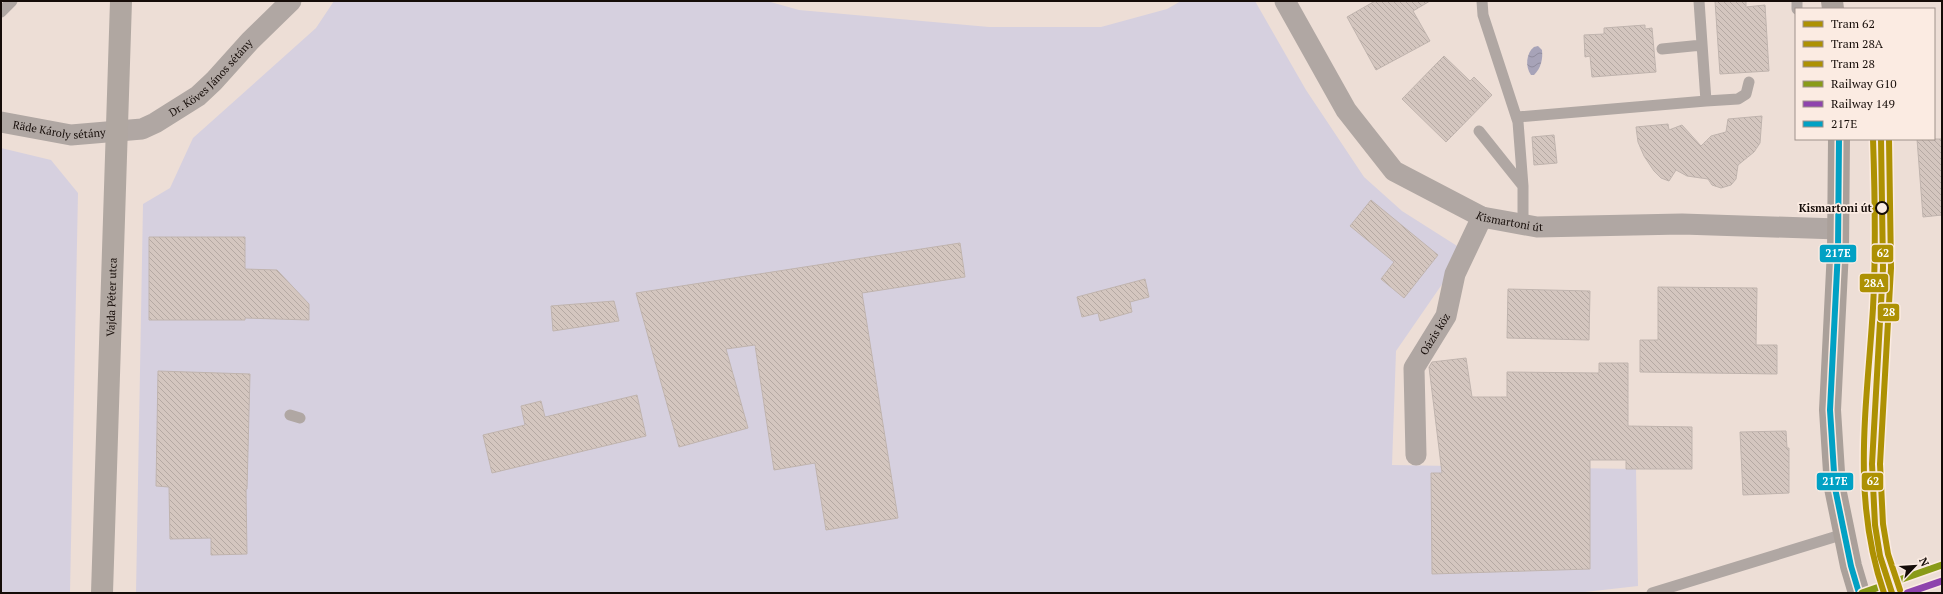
<svg xmlns="http://www.w3.org/2000/svg" width="1943" height="594" font-family="'PT Serif',serif">
	<style>
		.pitch { fill: #d6d0df }
		.water { fill: url(#water-waves) }
		.building { fill: url(#building-back-hatch); stroke: #c0b4ae }
		.lines { fill: none; stroke-linecap: round; stroke-linejoin: round }
		.lane { stroke: #b0a7a3; stroke-width: 11 }
		.street { stroke: #b0a7a3; stroke-width: 21 }
		.secondary { stroke: #b0a7a1; stroke-width: 22 }
		.primary { stroke: #aaa09a; stroke-width: 22 }
		.bus-1-casing { stroke: #fbebe2; stroke-width: 9 }
		.bus-1 { stroke: #01a1c4; stroke-width: 6 }
		.rail-1-casing { stroke: #fbebe2; stroke-width: 10 }
		.rail-2-casing { stroke: #fbebe2; stroke-width: 10 }
		.rail-1 { stroke: #899b19; stroke-width: 7 }
		.rail-2 { stroke: #8e44ad; stroke-width: 7 }
		.tram-1-casing { stroke: #fbebe2; stroke-width: 9 }
		.tram-2-casing { stroke: #fbebe2; stroke-width: 9 }
		.tram-3-casing { stroke: #fbebe2; stroke-width: 9 }
		.tram-1 { stroke: #ad9103; stroke-width: 6 }
		.tram-2 { stroke: #ad9103; stroke-width: 6 }
		.tram-3 { stroke: #ad9103; stroke-width: 6 }
		.stop-dot { fill: #fbebe2; stroke: #150c08; stroke-width: 2 }
		.labels { text-anchor: middle; dominant-baseline: central; stroke-width: 3.5; stroke-linejoin: round; paint-order: stroke }
		.street-label { font-size: 11px; fill: #150c08; stroke: #fbebe2 }
		.stop-label { font-size: 11px; font-weight: bold; fill: #150c08; stroke: #fbebe2; text-anchor: end }
		.line-badge { stroke: #fbebe2; stroke-width: 1.5 }
		.badge-label { font-size: 11px; text-anchor: middle; font-weight: bold; fill: #fff }
	</style>
	<defs>
		<pattern id="water-waves" width="16" height="10" patternUnits="userSpaceOnUse"><rect width="16" height="10" fill="#a7a3b8"/><path d="M0 5q4-4 8 0t8 0" fill="none" stroke="#8f8b9d"/></pattern>
		<pattern id="building-back-hatch" width="6" height="6" patternUnits="userSpaceOnUse"><rect width="6" height="6" fill="#d4c6bf"/><path d="M-1 5l2 2M0 0l6 6M5-1l2 2" fill="none" stroke="#b5a9a3"/></pattern>
	</defs>
	<rect width="100%" height="100%" fill="#edded6"/>
	<path class="pitch" d="M 334,1 L 767,1 L 799,10 L 989,27 L 1101,27 L 1167,9 L 1181,1 L 1255,1 L 1306,90 L 1364,177 L 1402,211 L 1465,251 L 1396,351 L 1392,465 L 1636,469 L 1638,586 L 1576,593 L 136,593 L 143,204 L 170,188 L 193,138 L 316,28 Z
		M 1,148 L 51,160 L 78,193 L 70,593 L 1,593 Z"/>
	<path class="water" d="M 1538,46 L 1542,50 C 1543,59 1541,68 1534,75 L 1531,75 C 1525,67 1526,53 1534,47 Z"/>
	<path class="building" d="M 1375,1 L 1430,1 L 1413,11 L 1430,41 L 1376,70 L 1347,17 Z
		M 1715,1 L 1746,1 L 1746,7 L 1765,5 L 1769,71 L 1720,74 Z
		M 1645,25 L 1645,29 L 1652,28 L 1656,72 L 1592,77 L 1590,56 L 1585,57 L 1584,35 L 1604,34 L 1604,28 Z
		M 1444,56 L 1470,81 L 1474,77 L 1492,95 L 1446,142 L 1402,99 Z
		M 1762,116 L 1760,143 L 1754,152 L 1738,165 L 1736,179 L 1731,185 L 1721,188 L 1712,185 L 1708,179 L 1687,176 L 1676,170 L 1669,181 L 1661,178 L 1654,171 L 1644,156 L 1638,142 L 1636,127 L 1668,124 L 1669,130 L 1682,125 L 1701,146 L 1711,136 L 1726,132 L 1728,119 Z
		M 1554,135 L 1557,163 L 1534,165 L 1532,137 Z
		M 1917,139 L 1942,139 L 1942,215 L 1923,217 Z
		M 1371,200 L 1438,255 L 1404,298 L 1381,279 L 1394,262 L 1350,226 Z
		M 149,237 L 245,237 L 245,269 L 277,270 L 309,304 L 309,320 L 245,318 L 245,320 L 149,320 Z
		M 960,243 L 965,277 L 862,293 L 898,518 L 826,530 L 815,463 L 774,470 L 755,345 L 726,349 L 748,428 L 679,447 L 636,293 Z
		M 1145,279 L 1149,297 L 1130,302 L 1132,312 L 1100,321 L 1098,313 L 1082,317 L 1077,297 Z
		M 1658,287 L 1757,288 L 1756,345 L 1777,345 L 1777,374 L 1640,372 L 1640,340 L 1658,340 Z
		M 1508,289 L 1590,291 L 1589,340 L 1507,338 Z
		M 614,301 L 619,321 L 553,331 L 551,306 Z
		M 1466,358 L 1472,397 L 1507,397 L 1507,372 L 1599,373 L 1599,363 L 1628,363 L 1628,426 L 1692,427 L 1692,469 L 1626,469 L 1626,460 L 1590,460 L 1590,569 L 1432,574 L 1431,473 L 1442,473 L 1429,367 L 1432,362 Z
		M 158,371 L 250,374 L 247,489 L 246,489 L 247,554 L 211,555 L 211,538 L 170,539 L 169,487 L 156,486 Z
		M 637,395 L 646,436 L 492,473 L 483,435 L 525,425 L 521,406 L 541,401 L 545,417 Z
		M 1786,431 L 1787,448 L 1789,448 L 1789,493 L 1743,495 L 1740,432 Z"/>
	<g class="lines">
		<path class="lane" d="M 1482,1 L 1483,15 L 1518,122 L 1523,186 L 1523,225
			M 1797,1 L 1797,9
			M 1,12 L 12,1
			M 1662,49 L 1702,45
			M 1706,101 L 1738,99 L 1746,94 L 1749,82
			M 1517,117 L 1706,101 L 1699,1
			M 1479,131 L 1523,186
			M 290,415 L 300,418
			M 1652,593 L 1844,534"/>
		<g class="street">
			<path id="s1" d="M 1285,1 L 1346,110 L 1394,171 L 1482,217 L 1537,227 L 1682,224 L 1838,229"/>
			<path id="s2" d="M 1,122 L 71,135 L 142,129 L 155,123 L 198,96 L 214,81 L 250,41 L 291,1"/>
			<path id="s3" d="M 1416,455 L 1414,368 L 1446,316 L 1455,274 L 1482,217"/>
		</g>
		<path class="secondary" id="s4" d="M 102,593 L 121,1"/>
		<path class="primary" d="M 1832,1 L 1833,9
			M 1839,139 L 1838,250 L 1830,410 L 1835,488 L 1851,566 L 1859,593"/>
		<defs>
			<path id="bus-1" d="M 1839,139 L 1838,250 L 1830,410 L 1835,488 L 1851,566 L 1859,593"/>
		</defs>
		<use href="#bus-1" class="bus-1-casing"/>
		<use href="#bus-1" class="bus-1"/>
		<defs>
			<path id="rail-1" d="M 1862,593 L 1942,565"/>
			<path id="rail-2" d="M 1907,593 L 1942,581"/>
		</defs>
		<use href="#rail-1" class="rail-1-casing"/>
		<use href="#rail-2" class="rail-2-casing"/>
		<use href="#rail-1" class="rail-1"/>
		<use href="#rail-2" class="rail-2"/>
		<defs>
			<path id="tram-1" d="M 1881,139 L 1883,268 L 1872,464 L 1875,525 L 1880,556 L 1892,593"/>
			<path id="tram-2" d="M 1873,139 C 1875,196 1876,252 1873,308 C 1867,406 1851,498 1884,593"/>
			<path id="tram-3" d="M 1889,139 L 1891,268 L 1880,464 L 1883,524 L 1888,554 L 1900,590"/>
		</defs>
		<use href="#tram-1" class="tram-1-casing"/>
		<use href="#tram-2" class="tram-2-casing"/>
		<use href="#tram-3" class="tram-3-casing"/>
		<use href="#tram-1" class="tram-1"/>
		<use href="#tram-2" class="tram-2"/>
		<use href="#tram-3" class="tram-3"/>
	</g>
	<circle class="stop-dot" cx="1882" cy="208" r="6"/>
	<g class="labels">
		<g class="street-label">
			<text stroke="none"><textPath href="#s2" startOffset="229">Dr. Köves János sétány</textPath></text>
			<text stroke="none"><textPath href="#s2" startOffset="59">Räde Károly sétány</textPath></text>
			<text stroke="none"><textPath href="#s1" startOffset="330">Kismartoni út</textPath></text>
			<text stroke="none"><textPath href="#s4" startOffset="296">Vajda Péter utca</textPath></text>
			<text stroke="none"><textPath href="#s3" startOffset="127">Oázis köz</textPath></text>
		</g>
		<g class="stop-label">
			<text x="1872" y="208">Kismartoni út</text>
		</g>
	</g>
	<g class="line-badge">
		<rect x="1871" y="244" width="23" height="19" rx="4" fill="#ad9103"/>
		<rect x="1819" y="244" width="38" height="19" rx="4" fill="#01a1c4"/>
		<rect x="1859" y="273" width="30" height="20" rx="4" fill="#ad9103"/>
		<rect x="1877" y="303" width="23" height="19" rx="4" fill="#ad9103"/>
		<rect x="1861" y="472" width="23" height="19" rx="4" fill="#ad9103"/>
		<rect x="1816" y="472" width="38" height="19" rx="4" fill="#01a1c4"/>
	</g>
	<g class="badge-label">
		<text x="1883" y="257">62</text>
		<text x="1838" y="257">217E</text>
		<text x="1874" y="287">28A</text>
		<text x="1889" y="316">28</text>
		<text x="1873" y="485">62</text>
		<text x="1835" y="485">217E</text>
	</g>
	<rect width="1943" height="594" fill="none" stroke="#150c08" stroke-width="4"/>
	<rect x="1795" y="8" width="140" height="132" fill="#fbebe2" stroke="#9f928b"/>
	<rect x="1803" y="21" width="20" height="6" fill="#ad9103" stroke="#9f928b"/>
	<text x="1831" y="28" font-size="12" fill="#150c08">Tram 62</text>
	<rect x="1803" y="41" width="20" height="6" fill="#ad9103" stroke="#9f928b"/>
	<text x="1831" y="48" font-size="12" fill="#150c08">Tram 28A</text>
	<rect x="1803" y="61" width="20" height="6" fill="#ad9103" stroke="#9f928b"/>
	<text x="1831" y="68" font-size="12" fill="#150c08">Tram 28</text>
	<rect x="1803" y="81" width="20" height="6" fill="#899b19" stroke="#9f928b"/>
	<text x="1831" y="88" font-size="12" fill="#150c08">Railway G10</text>
	<rect x="1803" y="101" width="20" height="6" fill="#8e44ad" stroke="#9f928b"/>
	<text x="1831" y="108" font-size="12" fill="#150c08">Railway 149</text>
	<rect x="1803" y="121" width="20" height="6" fill="#01a1c4" stroke="#9f928b"/>
	<text x="1831" y="128" font-size="12" fill="#150c08">217E</text>
	<g transform="translate(1915 566) rotate(65)" stroke="#fbebe2" stroke-width="3" paint-order="stroke">
	<path d="M0-3L7 15L0 10L-7 15Z" fill="#150c08"/>
	<text y="-6" font-size="11" font-weight="bold" text-anchor="middle" fill="#150c08">N</text>
	</g>
</svg>
